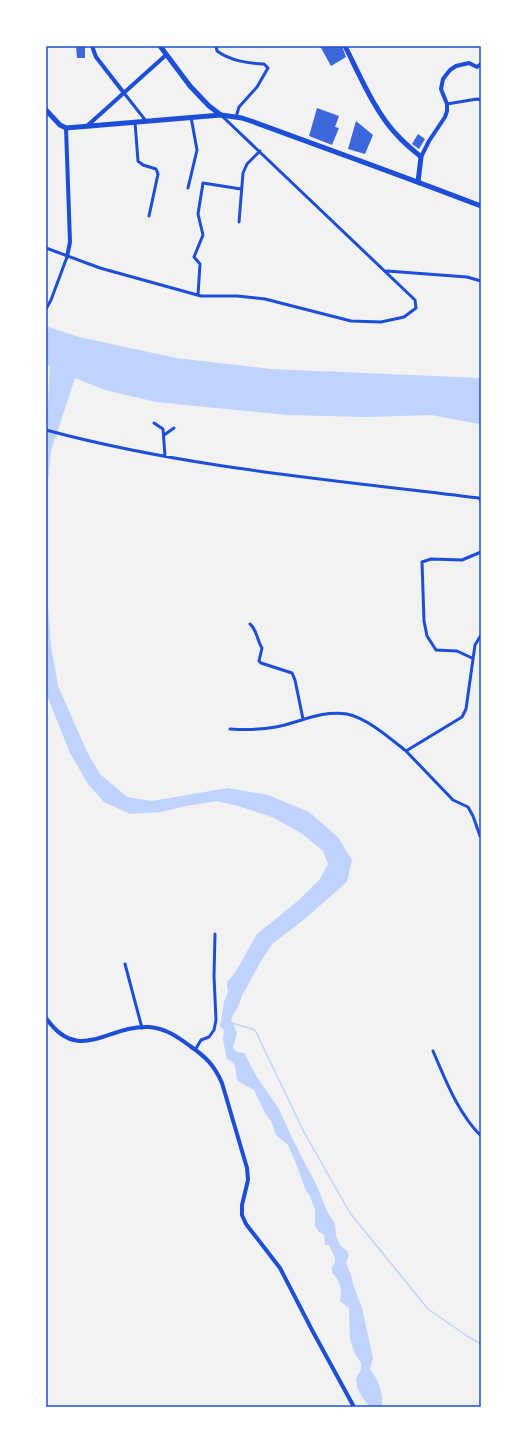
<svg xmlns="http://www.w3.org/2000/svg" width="527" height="1453" font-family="Roboto,sans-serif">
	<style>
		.water { fill: #bfd3fe }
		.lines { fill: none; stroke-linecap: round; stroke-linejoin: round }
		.stream { stroke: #bfd3fe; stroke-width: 1.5 }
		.building { fill: #3d67dc }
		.minor { stroke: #1d4ed8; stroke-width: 3 }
		.tertiary { stroke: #1d4ed8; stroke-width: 4 }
		.primary { stroke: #1d4ed8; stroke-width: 5 }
		.trunk { stroke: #1d4ed8; stroke-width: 5 }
		.neatline { fill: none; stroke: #1d4ed8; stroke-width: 1.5 }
	</style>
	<rect width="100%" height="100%" fill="#f2f2f2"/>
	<path class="water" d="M 46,326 L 79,337 L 176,358 L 271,369 L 481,378 L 481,424 L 479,424 L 431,415 L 367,417 L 287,415 L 156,402 L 105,390 L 75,378 L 51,451 L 48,483 L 48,604 L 51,646 L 58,686 L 88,754 L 100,774 L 127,797 L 152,801 L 228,788 L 268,795 L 309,812 L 338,837 L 352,860 L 347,882 L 301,922 L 272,944 L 260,963 L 242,996 L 238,1007 L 231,1019 L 237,1033 L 233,1048 L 237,1052 L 244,1053 L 257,1077 L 279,1109 L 293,1140 L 315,1182 L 328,1213 L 335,1224 L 336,1236 L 340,1245 L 347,1251 L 349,1256 L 346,1262 L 351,1275 L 353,1284 L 362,1308 L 373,1358 L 370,1369 C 379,1381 383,1392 382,1407 L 370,1407 L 362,1397 L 357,1387 L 356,1379 L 361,1369 L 361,1363 L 355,1354 L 350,1339 L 349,1308 L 340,1301 C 342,1290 341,1281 332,1273 L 332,1267 L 335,1263 L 335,1258 L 329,1245 L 325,1245 L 324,1234 L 319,1232 L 315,1226 L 315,1210 L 310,1196 L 306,1191 L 295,1161 L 288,1145 L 276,1135 L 271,1121 L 265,1113 L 254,1090 L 238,1081 C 233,1070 240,1065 227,1059 L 223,1040 L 224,1030 L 220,1026 L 224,1002 L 228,992 L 227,982 L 235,973 L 257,934 L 299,900 L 320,879 L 328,864 L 323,851 L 301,833 L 272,817 L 238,806 L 217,801 L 186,806 L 161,812 L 130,814 L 104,802 L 88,784 L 70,753 L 46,693 L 46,410 L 48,403 L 50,366 L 46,364 Z"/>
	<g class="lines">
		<path class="stream" d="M 232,1023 L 255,1030 L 304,1132 L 350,1213 L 428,1309 L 467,1336 L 481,1344"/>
	</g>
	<path class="building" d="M 76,46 L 85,46 L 85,58 L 77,58 Z
		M 320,46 L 342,46 L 346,57 L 331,66 Z
		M 317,108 L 339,116 L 335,127 L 339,128 L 332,145 L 309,136 Z
		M 356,121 L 373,135 L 365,154 L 348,149 Z
		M 418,134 L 425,139 L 419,149 L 412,144 Z"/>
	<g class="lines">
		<path class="minor" d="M 216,46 L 217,51 C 231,61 247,63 264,64 L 268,68 L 257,87 L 239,107 L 236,117
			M 124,93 L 146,121
			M 447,104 L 477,99 L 481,100
			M 135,122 L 138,161 L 143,165 L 156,169 L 158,174 L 149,216
			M 188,188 L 197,150 L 191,117
			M 239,222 L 243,173 L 247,164 L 260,151
			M 46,248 L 100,268 L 201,296 L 237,296 L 265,299 L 351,321 L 381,322 L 404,317 L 416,308 L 415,300 L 222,116
			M 387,271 L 467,277 L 481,281
			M 198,295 L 200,264 L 194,257 L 203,235 L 198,214 L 203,183 L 241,189
			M 46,309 L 51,300 L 67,257
			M 154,423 L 163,429 L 165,456
			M 46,430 C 187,468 334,480 479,498 L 481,501
			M 164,435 L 174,428
			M 250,624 C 257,630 257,640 262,648 L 259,661 L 261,663 L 292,673 L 295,680 L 303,719
			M 472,658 L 457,651 L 436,650 L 427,636 L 424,621 L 422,562 L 431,559 L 462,560 L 481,552
			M 230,729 C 246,730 260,730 276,727 C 301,722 321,710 347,714 C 367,718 391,739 406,751 L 462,717 L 466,709 L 475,645 L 481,635
			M 406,751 L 453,800 L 468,807 L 473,816 L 480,836
			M 125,964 L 142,1028
			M 195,1050 L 201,1040 L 209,1037 L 214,1030 L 216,1020 L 214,976 L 215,934
			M 433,1051 C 446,1081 458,1113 481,1136"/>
		<path class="tertiary" d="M 92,46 L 96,57 L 124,93
			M 87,126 L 166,55
			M 66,128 L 70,242 L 67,257
			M 421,157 L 429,141 L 445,117 L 447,111 L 447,104 L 441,89 L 443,79 L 450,70 L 456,66 L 469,63 L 477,67 L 481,64
			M 46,1018 C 79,1065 107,1025 149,1027 C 165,1028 178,1037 190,1046 C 206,1057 214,1065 222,1083 L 247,1168 L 248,1180 L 242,1205 L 242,1215 L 246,1224 L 280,1268 L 312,1330 L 354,1407"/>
		<path class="primary" d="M 345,46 C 359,74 376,114 398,136 C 405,144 413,150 421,157 L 418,182
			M 46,110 L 60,125 L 66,128 L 221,115"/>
		<path class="trunk" d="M 160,46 L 190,86 L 209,106 L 221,115 L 242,118 L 254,122 C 330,150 406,177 481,206"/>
	</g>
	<rect width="527" height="1453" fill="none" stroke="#ffffff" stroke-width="94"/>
	<rect x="47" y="47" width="433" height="1359" class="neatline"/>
</svg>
